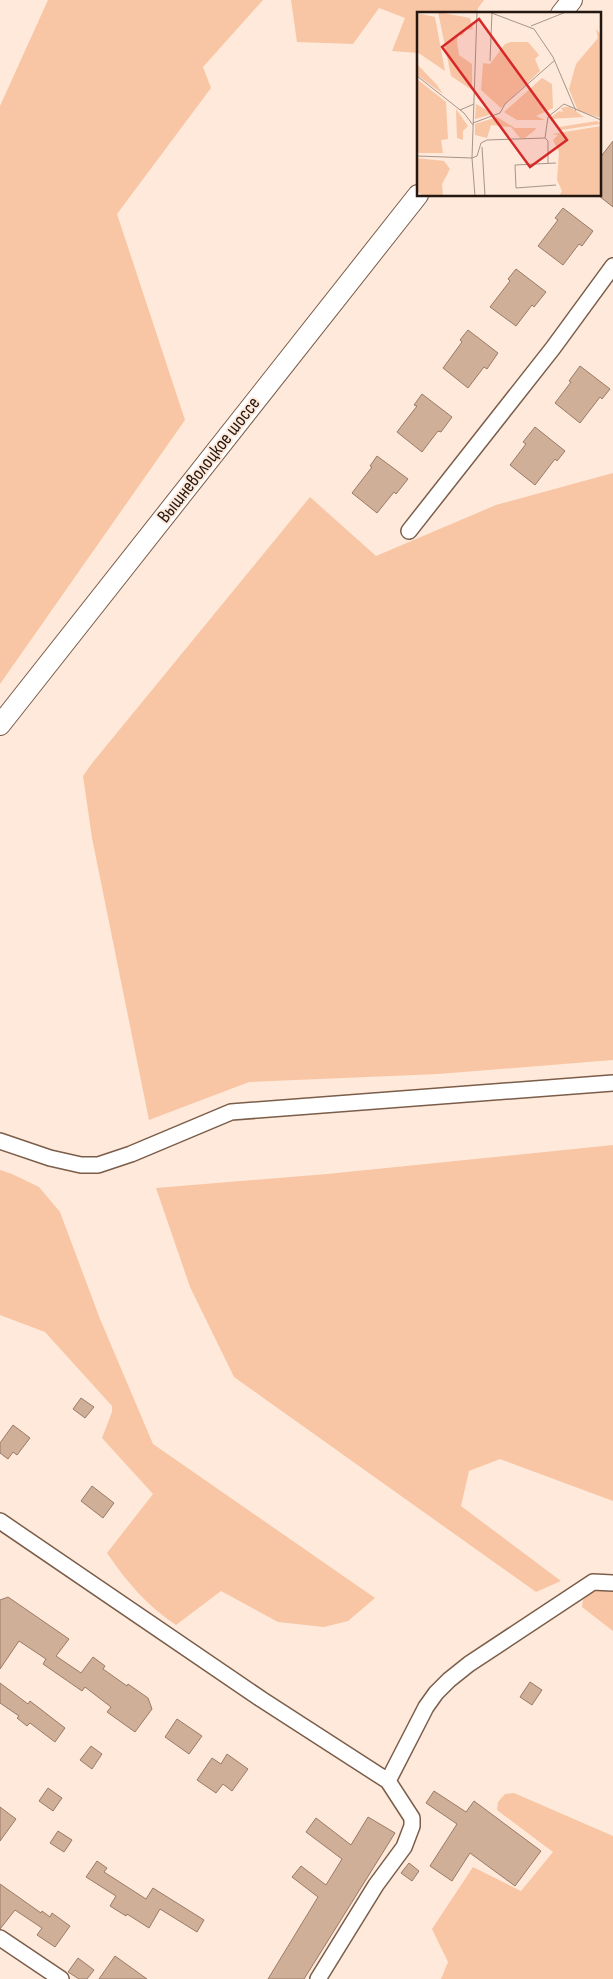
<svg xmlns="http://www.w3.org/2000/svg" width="613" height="1979" font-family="'Sofia Sans Condensed',sans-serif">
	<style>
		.green { fill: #f8c6a4 }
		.building { fill: #d0af99; stroke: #9a7b66 }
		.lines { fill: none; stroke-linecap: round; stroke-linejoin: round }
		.street-casing { stroke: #7b5d49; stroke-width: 18 }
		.secondary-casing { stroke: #7b5d49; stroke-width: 22 }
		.street { stroke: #fff; stroke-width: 15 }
		.secondary { stroke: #fff; stroke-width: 20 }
		.labels { text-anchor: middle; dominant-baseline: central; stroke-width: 4; stroke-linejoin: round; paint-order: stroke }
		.street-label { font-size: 19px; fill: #23170f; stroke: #fee9db }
		.inset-road { fill: none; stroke: #a69589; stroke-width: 1 }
		.view { fill: #d62828; fill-opacity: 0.15; stroke: #d62828; stroke-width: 2.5 }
		.inset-edge { fill: none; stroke: #23170f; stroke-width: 2.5 }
	</style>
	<rect width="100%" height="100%" fill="#fee9db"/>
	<path class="green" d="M 48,0 L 263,0 L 203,67 L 211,88 L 117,214 L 185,420 L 0,684 L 0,106 Z
		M 291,0 L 484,0 L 478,8 L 477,14 L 418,14 L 418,53 L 392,51 L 405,18 L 379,8 L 353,44 L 297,42 Z
		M 613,473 L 613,1060 L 438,1074 L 249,1082 L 149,1120 L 92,838 L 83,776 L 93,762 L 310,497 L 376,556 L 496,505 Z
		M 613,1145 L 613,1501 L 500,1459 L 469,1471 L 461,1506 L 561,1581 L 536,1592 L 234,1377 L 190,1287 L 156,1188 L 327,1174 Z
		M 0,1170 L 12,1174 L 39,1187 L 60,1212 L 100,1319 L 153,1444 L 375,1598 L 348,1621 L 324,1627 L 278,1622 L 221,1591 L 176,1625 C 147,1606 126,1581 107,1553 L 153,1494 L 102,1438 L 112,1412 L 112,1406 L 45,1332 L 0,1315 Z
		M 596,1589 L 613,1590 L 613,1631 L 582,1607 C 583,1596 586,1592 596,1589 Z
		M 514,1793 L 613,1836 L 613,1979 L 441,1979 L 448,1962 L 432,1929 L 473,1867 L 521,1891 L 553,1852 L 497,1810 L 498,1802 L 505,1794 Z"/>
	<path class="building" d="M 613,141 L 613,207 L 599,196 L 599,159 Z
		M 563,208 L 593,231 L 582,246 L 579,244 L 563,265 L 538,246 L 558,220 L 555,218 Z
		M 516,269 L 546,292 L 534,307 L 532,305 L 516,326 L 490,307 L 510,281 L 508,279 Z
		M 468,330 L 498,353 L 487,369 L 484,367 L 468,388 L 443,368 L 462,342 L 460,340 Z
		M 580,366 L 610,389 L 602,399 L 600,397 L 580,423 L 555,403 L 571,382 L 569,381 Z
		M 422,394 L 452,417 L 441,432 L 438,431 L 422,452 L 397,432 L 417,406 L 414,405 Z
		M 535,427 L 565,451 L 557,461 L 555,459 L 535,485 L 510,465 L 526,444 L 523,442 Z
		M 377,456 L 408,479 L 396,494 L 394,492 L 377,513 L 352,493 L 372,467 L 370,466 Z
		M 81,1398 L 94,1407 L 85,1418 L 73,1409 Z
		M 13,1425 L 30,1438 L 17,1455 L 13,1452 L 8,1459 L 0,1453 L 0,1443 Z
		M 92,1486 L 114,1503 L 103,1518 L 81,1501 Z
		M 8,1597 L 69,1639 L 56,1656 L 81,1673 L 93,1657 L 105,1666 L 103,1669 L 127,1686 L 128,1684 L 148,1698 L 152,1709 L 135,1732 L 107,1712 L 111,1707 L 85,1687 L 82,1691 L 43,1664 L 46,1659 L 19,1641 L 0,1669 L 0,1600 Z
		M 530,1682 L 542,1690 L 532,1705 L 520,1697 Z
		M 0,1683 L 28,1704 L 30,1701 L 65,1728 L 55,1742 L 30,1723 L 27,1726 L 17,1718 L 19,1716 L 0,1703 Z
		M 177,1719 L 202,1736 L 189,1754 L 165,1737 Z
		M 91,1746 L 102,1754 L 92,1769 L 80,1760 Z
		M 227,1754 L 248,1769 L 232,1791 L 223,1784 L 216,1793 L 197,1780 L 212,1758 L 221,1764 Z
		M 48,1788 L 62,1798 L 53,1811 L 39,1801 Z
		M 434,1791 L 466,1812 L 474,1801 L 541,1851 L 515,1886 L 470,1853 L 452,1881 L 430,1866 L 457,1824 L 426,1803 Z
		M 0,1807 L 16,1819 L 0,1841 Z
		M 368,1817 L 395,1833 L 304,1979 L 268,1979 L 318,1897 L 292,1877 L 301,1866 L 326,1885 L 342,1859 L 306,1832 L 316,1818 L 351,1845 Z
		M 58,1831 L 72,1840 L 64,1852 L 50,1843 Z
		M 97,1861 L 107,1868 L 104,1872 L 146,1899 L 153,1888 L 204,1920 L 197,1932 L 160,1909 L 149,1928 L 127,1914 L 126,1916 L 110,1906 L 116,1896 L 86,1877 Z
		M 409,1863 L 419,1871 L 412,1881 L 401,1873 Z
		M 0,1884 L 41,1913 L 42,1911 L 50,1917 L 52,1913 L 70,1926 L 55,1947 L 37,1935 L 42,1928 L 15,1910 L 0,1929 Z
		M 115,1956 L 147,1979 L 99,1979 Z
		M 78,1958 L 94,1970 L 87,1979 L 79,1979 L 68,1972 Z"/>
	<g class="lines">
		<defs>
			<path id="street" d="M 409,531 L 553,348 L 613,266
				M 0,1141 L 50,1158 L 81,1165 L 98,1165 L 131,1154 L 231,1112 L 613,1083
				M 0,1521 L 261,1699 L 388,1781 L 412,1818 L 412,1826 L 404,1847 L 376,1885 L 318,1979
				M 388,1781 L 426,1707 L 436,1693 L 449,1680 L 469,1664 L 593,1582 L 613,1583
				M 0,1938 L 61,1979"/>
			<path id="secondary" d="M 561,14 L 572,0
				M 0,725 L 418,195"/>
		</defs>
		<use href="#street" class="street-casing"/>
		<use href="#secondary" class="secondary-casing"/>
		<use href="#street" class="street"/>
		<use href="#secondary" class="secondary"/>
	</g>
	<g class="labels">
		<g class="street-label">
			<text transform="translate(209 460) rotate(-52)">Вышневолоцкое шоссе</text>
		</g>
	</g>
	<g transform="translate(417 12)">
		<rect width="184" height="184" fill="#fee9db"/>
		<path d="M 21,0 L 53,6 L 56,17 L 49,18 L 45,24 L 41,22 L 40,30 L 42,43 L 55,52 L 55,78 L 34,64 ZM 0,1 L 18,5 L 28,59 L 0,40 ZM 179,17 L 184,23 L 184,105 L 181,105 L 161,99 L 152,77 L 159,52 L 181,26 ZM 94,30 L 111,30 L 122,43 L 118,47 L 123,59 L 84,96 L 64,78 L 66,51 L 73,52 L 88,32 ZM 0,52 L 20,73 L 26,82 L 0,63 ZM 125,66 L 135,72 L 136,96 L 119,104 L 128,108 L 100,108 L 87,100 ZM 0,67 L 29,90 L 31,127 L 24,128 L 26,141 L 0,141 ZM 59,92 L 73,100 L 72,103 L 58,107 ZM 148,95 L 153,95 L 167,105 L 132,107 L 142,99 L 146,100 L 144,96 ZM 39,97 L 51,114 L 46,119 L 46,128 L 40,126 ZM 80,105 L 98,116 L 119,116 L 118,118 L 108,126 L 103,126 L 94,115 L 74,113 L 70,126 L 58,123 L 58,112 ZM 180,109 L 184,112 L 144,118 L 142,115 ZM 184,114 L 184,184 L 142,184 L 145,179 L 140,168 L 142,140 L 136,128 L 141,123 L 135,122 ZM 0,146 L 27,149 L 33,157 L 25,172 L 26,184 L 6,184 L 0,179 Z" fill="#f8c6a4"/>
		<path class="inset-road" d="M 72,0 L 117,17 L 136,45 L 159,99M 114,14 L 149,0M 73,49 L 75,0M 0,64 L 47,101 L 56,113M 43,98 L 57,92M 56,111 L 83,101 L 88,92 L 138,48M 128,126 L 131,105 L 147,92 L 184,108M 65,135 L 68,184M 0,144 L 55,146 L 60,144 L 64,131 L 70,128 L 128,126 L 131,129 L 131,152M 139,151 L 98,153 L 99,176 L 139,173M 58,184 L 55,146 L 60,0"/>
		<path class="view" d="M 62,7 L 150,128 L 113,155 L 25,35 Z"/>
		<rect width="184" height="184" class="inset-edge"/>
	</g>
</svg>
